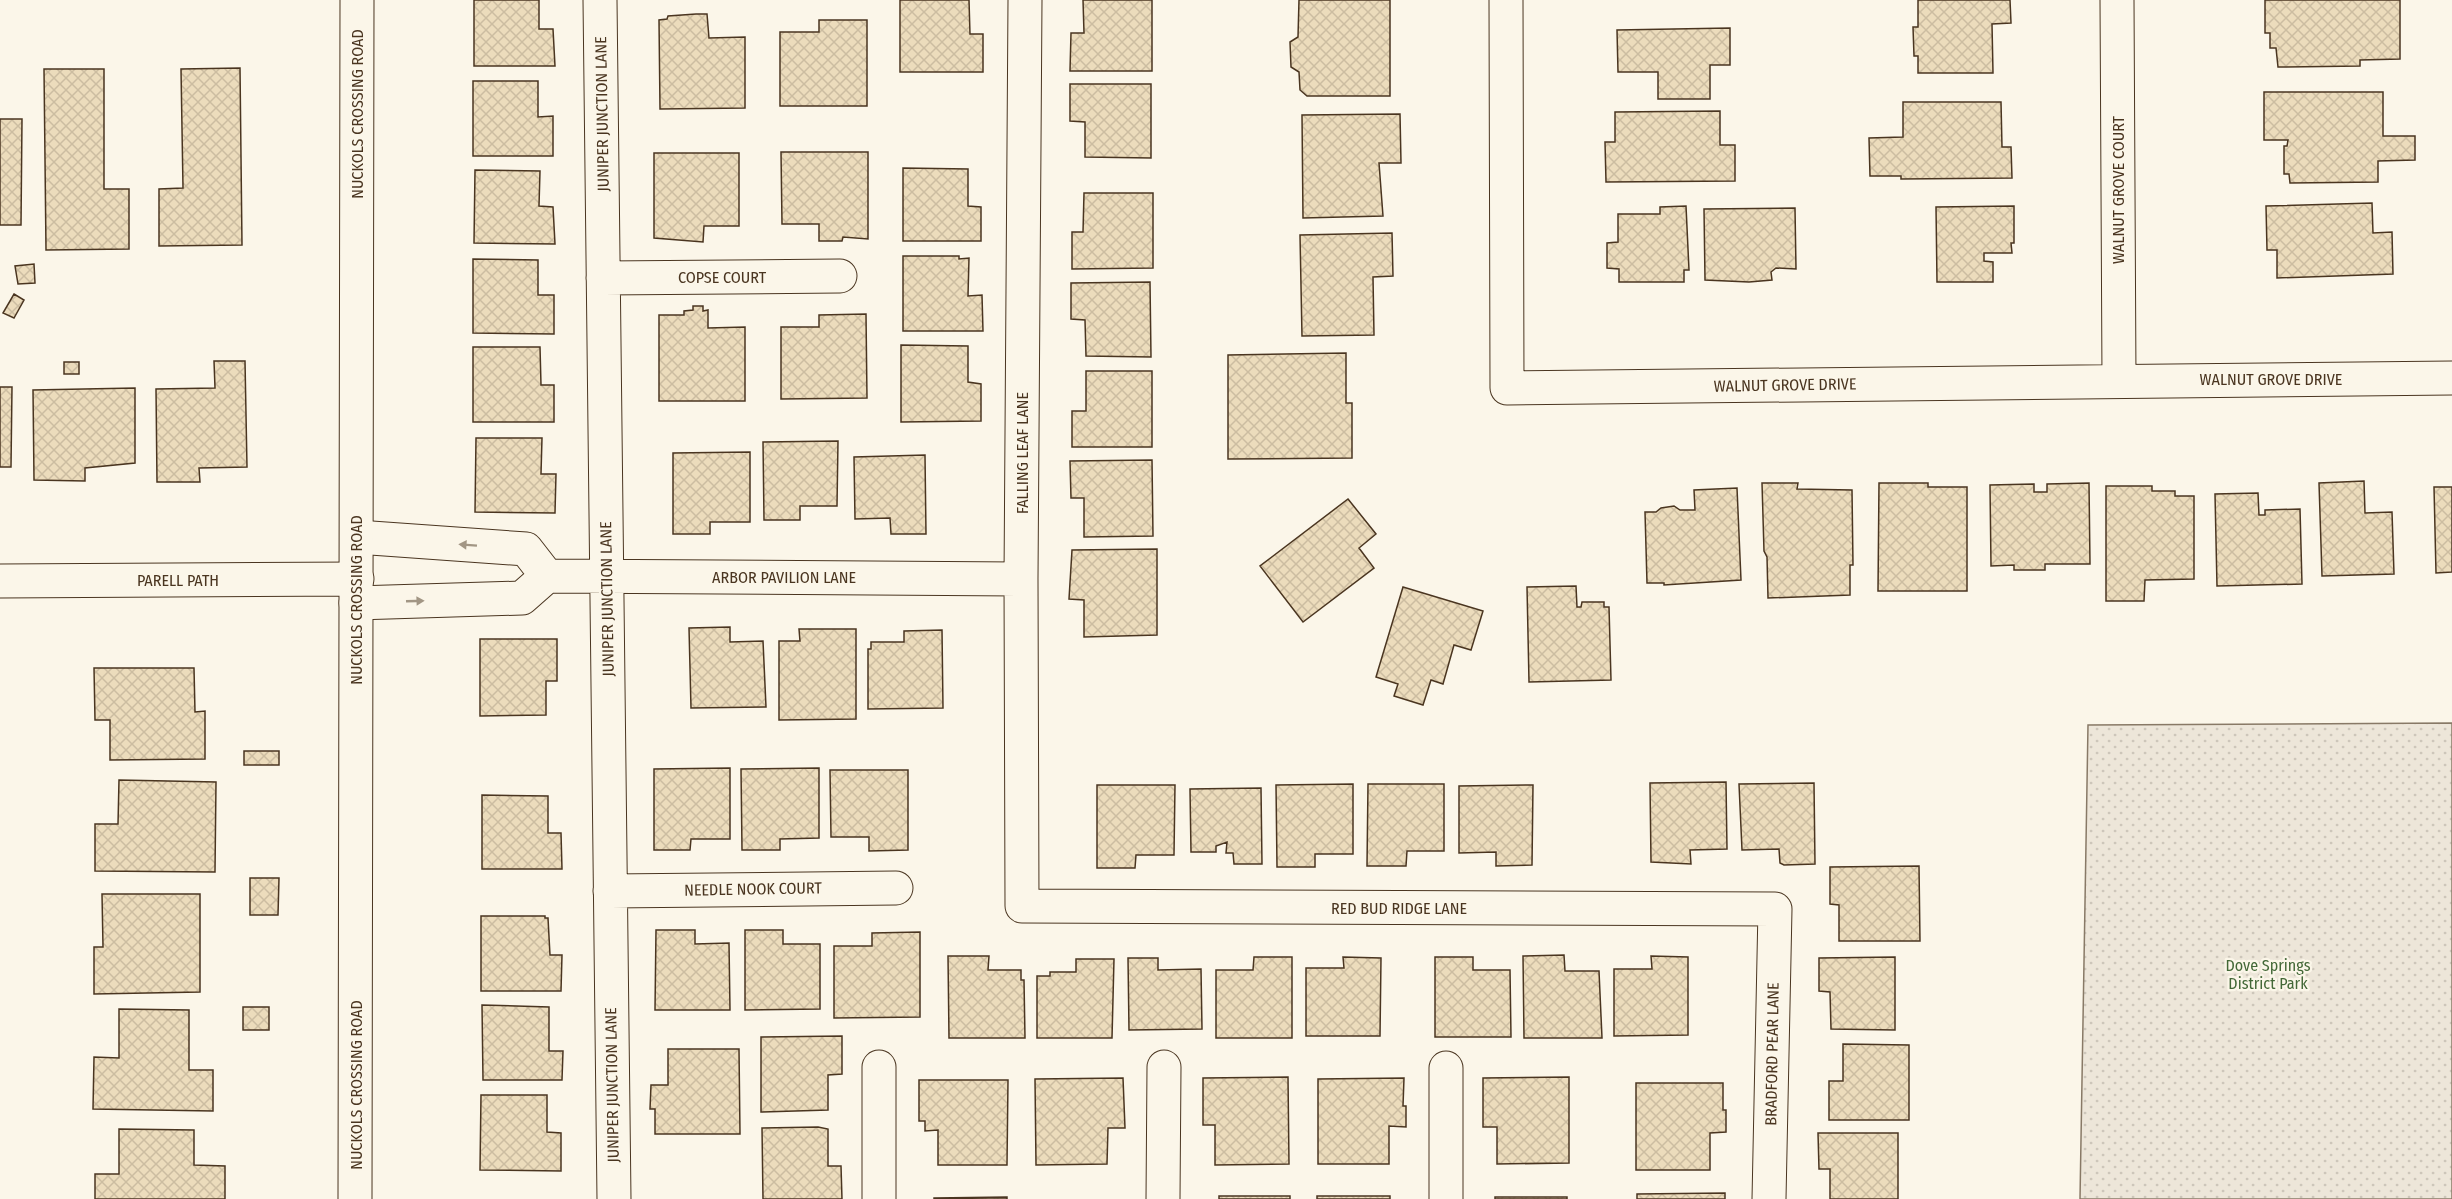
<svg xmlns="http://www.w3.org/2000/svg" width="2452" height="1199" font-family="'Fira Sans Condensed',sans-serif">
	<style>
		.grass { fill: url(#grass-dots); stroke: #887966; stroke-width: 1.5 }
		.building { fill: url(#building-cross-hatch); stroke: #4a3520; stroke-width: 1.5 }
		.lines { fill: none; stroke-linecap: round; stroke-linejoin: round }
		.minor-casing { stroke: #4a3520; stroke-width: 35 }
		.tertiary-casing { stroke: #4a3520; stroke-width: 35 }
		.minor { stroke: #fbf6e9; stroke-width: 33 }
		.tertiary { stroke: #fbf6e9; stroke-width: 33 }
		.oneway { fill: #a29684 }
		.labels { text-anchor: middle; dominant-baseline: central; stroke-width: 4.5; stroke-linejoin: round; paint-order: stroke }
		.street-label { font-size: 16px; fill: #4a3520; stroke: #fbf6e9 }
		.park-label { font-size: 16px; fill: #436837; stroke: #fbf6e9 }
	</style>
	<defs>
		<pattern id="grass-dots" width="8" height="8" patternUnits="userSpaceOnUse" patternTransform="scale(1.5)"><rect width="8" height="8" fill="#ede6d9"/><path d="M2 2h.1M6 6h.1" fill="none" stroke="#cdc6ba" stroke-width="1.8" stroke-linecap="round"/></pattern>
		<pattern id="building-cross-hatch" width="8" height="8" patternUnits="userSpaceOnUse" patternTransform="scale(1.5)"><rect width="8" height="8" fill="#ecdcbc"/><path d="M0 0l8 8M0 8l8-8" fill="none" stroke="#ccbda1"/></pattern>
	</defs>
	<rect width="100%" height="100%" fill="#fbf6e9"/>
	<path class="grass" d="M 2452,723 L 2452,1199 L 2080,1199 L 2088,725 Z"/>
	<path class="building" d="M 474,0 L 539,0 L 539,29 L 553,29 L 555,66 L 474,66 Z
		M 900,0 L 969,0 L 970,34 L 983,34 L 983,72 L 900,72 Z
		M 1083,0 L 1152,0 L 1152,71 L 1070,71 L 1071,33 L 1084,33 Z
		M 1299,0 L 1390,0 L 1390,96 L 1307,96 L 1300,90 L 1299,72 L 1291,67 L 1290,42 L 1298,37 Z
		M 1918,0 L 2010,0 L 2011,23 L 1992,24 L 1993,73 L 1918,73 L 1918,56 L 1914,56 L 1913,27 L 1918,27 Z
		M 2265,0 L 2400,0 L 2400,59 L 2360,60 L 2360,66 L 2278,67 L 2276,48 L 2270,48 L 2270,33 L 2265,33 Z
		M 696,14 L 707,14 L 709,38 L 745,37 L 745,108 L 660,109 L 659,20 L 667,19 L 668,16 Z
		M 819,20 L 867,20 L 867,106 L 780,106 L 780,32 L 819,32 Z
		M 1730,28 L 1730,65 L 1710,65 L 1710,99 L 1658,99 L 1658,72 L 1618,72 L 1617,30 Z
		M 240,68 L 242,245 L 159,246 L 159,189 L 183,188 L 181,69 Z
		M 44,69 L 104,69 L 104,189 L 129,189 L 129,249 L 46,250 Z
		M 473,81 L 538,81 L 538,117 L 553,116 L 553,156 L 473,156 Z
		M 1070,84 L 1151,84 L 1151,158 L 1085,157 L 1085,122 L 1070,121 Z
		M 2264,92 L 2383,92 L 2383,136 L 2415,136 L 2415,160 L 2378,161 L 2378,182 L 2290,183 L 2289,174 L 2284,174 L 2284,146 L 2287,146 L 2288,140 L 2264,140 Z
		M 1903,102 L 2001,102 L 2002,147 L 2011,147 L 2012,178 L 1901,179 L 1901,176 L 1870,176 L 1869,138 L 1903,137 Z
		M 1720,111 L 1720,145 L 1735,145 L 1735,181 L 1606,182 L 1605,142 L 1615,142 L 1615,112 Z
		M 1400,114 L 1401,163 L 1379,163 L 1383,216 L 1303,218 L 1302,115 Z
		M 0,119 L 22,119 L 21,225 L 0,225 Z
		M 781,152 L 868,152 L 868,239 L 843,237 L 842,241 L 819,241 L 819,224 L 782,224 Z
		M 654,153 L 739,153 L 739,226 L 704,226 L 703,242 L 654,238 Z
		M 903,168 L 968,169 L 968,206 L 981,207 L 981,241 L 903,241 Z
		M 475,170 L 540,171 L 539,206 L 553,207 L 555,244 L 474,243 Z
		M 1084,193 L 1153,193 L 1153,268 L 1072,269 L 1072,232 L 1083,232 Z
		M 2372,203 L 2373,233 L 2392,232 L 2393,274 L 2277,278 L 2277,250 L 2267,250 L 2266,206 Z
		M 1686,206 L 1689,270 L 1684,270 L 1684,282 L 1619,282 L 1619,269 L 1607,268 L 1607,243 L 1618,242 L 1618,214 L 1660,214 L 1660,207 Z
		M 2014,206 L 2014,243 L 2011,243 L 2012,253 L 1984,253 L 1984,261 L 1993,262 L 1993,282 L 1937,282 L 1936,207 Z
		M 1795,208 L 1796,269 L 1776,268 L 1771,272 L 1772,280 L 1749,282 L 1705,280 L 1704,209 Z
		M 1392,233 L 1393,276 L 1373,277 L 1374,335 L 1302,336 L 1300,235 Z
		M 903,256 L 959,256 L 959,259 L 969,258 L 968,296 L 982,295 L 983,331 L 903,331 Z
		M 473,259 L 538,260 L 538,295 L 554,295 L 554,334 L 473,333 Z
		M 34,264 L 35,283 L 18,284 L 15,266 Z
		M 1150,282 L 1151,357 L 1086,356 L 1085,320 L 1071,319 L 1071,283 Z
		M 14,294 L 24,300 L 14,318 L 3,313 Z
		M 693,306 L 703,306 L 703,311 L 708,310 L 708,328 L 745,327 L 745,401 L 659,401 L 659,315 L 684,315 L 684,311 L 693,310 Z
		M 866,314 L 867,398 L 781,399 L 781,327 L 819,327 L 819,315 Z
		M 901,345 L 968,346 L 968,382 L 981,384 L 981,421 L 901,422 Z
		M 473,347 L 540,347 L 541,385 L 554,385 L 554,422 L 473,422 Z
		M 1346,353 L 1346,403 L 1352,403 L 1352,458 L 1228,459 L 1228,355 Z
		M 214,361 L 245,361 L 247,467 L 199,468 L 200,482 L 157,482 L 156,389 L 215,388 Z
		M 64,362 L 79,362 L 79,374 L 64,374 Z
		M 1086,371 L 1152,371 L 1152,447 L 1072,447 L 1072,411 L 1086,411 Z
		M 0,387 L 12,387 L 11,467 L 0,467 Z
		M 135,388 L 135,463 L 85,468 L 85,481 L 34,480 L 33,390 Z
		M 476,438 L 542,438 L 541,474 L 556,474 L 555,513 L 475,512 Z
		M 838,441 L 837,506 L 800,506 L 800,520 L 764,520 L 763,442 Z
		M 750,452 L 750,522 L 710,522 L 710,534 L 673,534 L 673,453 Z
		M 925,455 L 926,534 L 891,534 L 890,518 L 855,519 L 854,457 Z
		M 1152,460 L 1153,536 L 1084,537 L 1084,498 L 1071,498 L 1070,461 Z
		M 2364,481 L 2365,513 L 2392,512 L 2394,574 L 2322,576 L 2319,483 Z
		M 1762,483 L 1798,483 L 1797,489 L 1852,490 L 1853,565 L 1850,565 L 1850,595 L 1768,598 L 1767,557 L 1764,551 Z
		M 1879,483 L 1928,483 L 1928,487 L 1967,487 L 1967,591 L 1878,591 Z
		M 2089,483 L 2090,564 L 2045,564 L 2045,570 L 2014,570 L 2014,565 L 1991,566 L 1990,485 L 2034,484 L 2034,492 L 2047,492 L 2047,484 Z
		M 2106,486 L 2152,486 L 2152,491 L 2175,491 L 2175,496 L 2194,496 L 2194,579 L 2145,580 L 2144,601 L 2106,601 Z
		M 2434,487 L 2452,487 L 2452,572 L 2436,573 Z
		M 1737,488 L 1741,580 L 1664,585 L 1664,583 L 1647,583 L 1645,512 L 1656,512 L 1661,508 L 1674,506 L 1680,510 L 1695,510 L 1694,490 Z
		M 2258,493 L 2259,515 L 2265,515 L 2265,510 L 2300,509 L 2302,584 L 2217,586 L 2215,494 Z
		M 1348,499 L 1376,534 L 1359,548 L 1374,568 L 1303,622 L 1260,566 Z
		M 1157,549 L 1157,635 L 1084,637 L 1084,600 L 1069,599 L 1072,550 Z
		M 1576,586 L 1577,607 L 1581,607 L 1582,602 L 1604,602 L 1604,607 L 1609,607 L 1611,680 L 1529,682 L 1527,587 Z
		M 1403,587 L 1483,611 L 1471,650 L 1454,645 L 1443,684 L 1431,680 L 1423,705 L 1394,696 L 1398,684 L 1376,677 Z
		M 730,627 L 730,642 L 763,641 L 766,707 L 691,708 L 689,628 Z
		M 799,629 L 856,629 L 856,719 L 779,720 L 779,641 L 800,641 Z
		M 942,630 L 943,708 L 868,709 L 868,649 L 871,649 L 871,642 L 904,642 L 904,631 Z
		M 480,639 L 557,639 L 557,681 L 546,681 L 546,715 L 480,716 Z
		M 94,668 L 194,668 L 195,712 L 205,711 L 205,759 L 110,760 L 110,720 L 95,720 Z
		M 244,751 L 279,751 L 279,765 L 244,765 Z
		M 730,768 L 730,839 L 691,839 L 690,850 L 654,850 L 654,769 Z
		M 819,768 L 819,838 L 780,839 L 780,850 L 742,850 L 741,769 Z
		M 830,770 L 908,770 L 908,850 L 869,851 L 869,837 L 831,837 Z
		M 119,780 L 216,782 L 215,872 L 95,871 L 95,824 L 118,824 Z
		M 1726,782 L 1727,849 L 1690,850 L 1691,864 L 1651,862 L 1650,783 Z
		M 1814,783 L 1815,864 L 1784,865 L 1780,863 L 1779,849 L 1742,850 L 1739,784 Z
		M 1353,784 L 1353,854 L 1315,854 L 1315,867 L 1277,867 L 1276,785 Z
		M 1368,784 L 1444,784 L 1444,851 L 1407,851 L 1406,866 L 1367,866 Z
		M 1097,785 L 1175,785 L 1174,855 L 1136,855 L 1135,868 L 1097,868 Z
		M 1533,785 L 1532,865 L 1496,866 L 1496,852 L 1459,853 L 1459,786 Z
		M 1261,788 L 1262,864 L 1234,864 L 1233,853 L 1226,853 L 1227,842 L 1216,846 L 1216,852 L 1191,852 L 1190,789 Z
		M 482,795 L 548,796 L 548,833 L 561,833 L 562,869 L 482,869 Z
		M 1919,866 L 1920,941 L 1839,941 L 1839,905 L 1830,904 L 1830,867 Z
		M 250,878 L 279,878 L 278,915 L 250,915 Z
		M 102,894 L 200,894 L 200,992 L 94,994 L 94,947 L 103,947 Z
		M 481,916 L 545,916 L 545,918 L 548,918 L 550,955 L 562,955 L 561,991 L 481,991 Z
		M 656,930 L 695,930 L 695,944 L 729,943 L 730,1010 L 655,1010 Z
		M 745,930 L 783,930 L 783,944 L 820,944 L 820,1009 L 745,1010 Z
		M 920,932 L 920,1017 L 834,1018 L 834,946 L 872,946 L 872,933 Z
		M 1564,955 L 1565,971 L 1599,971 L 1602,1038 L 1524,1038 L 1523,956 Z
		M 948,956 L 989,956 L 988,970 L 1021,970 L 1021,980 L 1024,980 L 1025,1038 L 949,1038 Z
		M 1651,956 L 1688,957 L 1688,1035 L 1614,1036 L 1614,969 L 1652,969 Z
		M 1254,957 L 1292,957 L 1292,1038 L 1216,1038 L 1216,970 L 1253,970 Z
		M 1343,957 L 1381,958 L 1380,1036 L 1306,1036 L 1306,968 L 1344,968 Z
		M 1435,957 L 1473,957 L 1473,970 L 1510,970 L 1511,1037 L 1435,1037 Z
		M 1895,957 L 1895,1030 L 1831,1029 L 1830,992 L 1819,991 L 1819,958 Z
		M 1128,958 L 1158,958 L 1158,970 L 1201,969 L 1202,1029 L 1129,1030 Z
		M 1076,959 L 1114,959 L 1112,1038 L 1037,1038 L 1037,976 L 1050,976 L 1050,972 L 1076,972 Z
		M 482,1005 L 549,1007 L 549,1051 L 563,1051 L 562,1080 L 483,1080 Z
		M 243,1007 L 269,1007 L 269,1030 L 243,1030 Z
		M 119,1009 L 189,1010 L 189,1070 L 213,1070 L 213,1111 L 93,1109 L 94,1057 L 119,1058 Z
		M 842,1036 L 842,1074 L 828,1075 L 828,1110 L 761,1112 L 761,1037 Z
		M 1843,1044 L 1909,1045 L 1909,1120 L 1829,1120 L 1829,1081 L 1843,1081 Z
		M 668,1049 L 739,1049 L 740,1134 L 655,1134 L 655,1109 L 650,1109 L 651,1085 L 668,1085 Z
		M 1288,1077 L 1289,1164 L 1215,1165 L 1215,1125 L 1203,1125 L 1203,1078 Z
		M 1569,1077 L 1569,1163 L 1497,1164 L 1497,1127 L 1483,1127 L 1483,1078 Z
		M 1123,1078 L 1125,1128 L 1108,1128 L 1107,1164 L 1036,1165 L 1035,1079 Z
		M 1404,1078 L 1403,1106 L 1406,1106 L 1406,1127 L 1389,1126 L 1389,1164 L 1318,1164 L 1318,1079 Z
		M 919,1080 L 1008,1080 L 1007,1165 L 938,1165 L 938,1130 L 925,1131 L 925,1121 L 919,1121 Z
		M 1636,1083 L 1723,1083 L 1723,1110 L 1726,1110 L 1726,1132 L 1710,1133 L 1710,1170 L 1636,1170 Z
		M 481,1095 L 547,1095 L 547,1132 L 561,1133 L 561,1171 L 480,1170 Z
		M 818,1127 L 828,1129 L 828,1166 L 841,1166 L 842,1199 L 763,1199 L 762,1128 Z
		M 119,1129 L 194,1130 L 194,1165 L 225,1166 L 225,1199 L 95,1199 L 95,1174 L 119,1174 Z
		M 1818,1133 L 1898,1133 L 1898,1199 L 1830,1199 L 1830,1169 L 1819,1169 Z
		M 1725,1193 L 1725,1199 L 1637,1199 L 1637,1194 Z
		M 1219,1196 L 1290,1196 L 1290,1199 L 1219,1199 Z
		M 1317,1196 L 1390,1196 L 1390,1199 L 1317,1199 Z
		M 1007,1197 L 1007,1199 L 934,1199 L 934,1198 Z
		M 1495,1197 L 1567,1197 L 1567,1199 L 1495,1199 Z"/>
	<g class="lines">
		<defs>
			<path id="minor" d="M 600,0 L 614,1199
				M 1025,0 L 1021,579 L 1022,906 L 1775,909 L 1769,1199
				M 1506,0 L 1507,388 L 2452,378
				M 2117,0 L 2119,380
				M 603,278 L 840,276
				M 357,537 L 526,549 L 547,576
				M 0,581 L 357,579
				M 356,603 L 522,598 L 547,576 L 1021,579
				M 610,891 L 896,888
				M 879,1067 L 879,1199
				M 1163,1199 L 1164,1067
				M 1446,1199 L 1446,1068"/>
			<path id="tertiary" d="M 355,1199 L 357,0"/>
		</defs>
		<use href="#minor" class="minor-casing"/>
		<use href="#tertiary" class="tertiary-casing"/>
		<use href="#minor" class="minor"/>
		<use href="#tertiary" class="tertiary"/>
	</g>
	<defs><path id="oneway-solid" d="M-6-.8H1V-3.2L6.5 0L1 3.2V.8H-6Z" transform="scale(1.5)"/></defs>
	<g class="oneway">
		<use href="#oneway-solid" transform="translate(468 545) rotate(-176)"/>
		<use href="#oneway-solid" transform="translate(415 601) rotate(-2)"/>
	</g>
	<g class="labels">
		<g class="street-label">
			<text transform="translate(357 114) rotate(-90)">NUCKOLS CROSSING ROAD</text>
			<text transform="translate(602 114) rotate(-91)">JUNIPER JUNCTION LANE</text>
			<text transform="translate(2118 190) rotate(-90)">WALNUT GROVE COURT</text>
			<text x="722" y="277">COPSE COURT</text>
			<text x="2271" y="379">WALNUT GROVE DRIVE</text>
			<text transform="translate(1785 385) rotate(-1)">WALNUT GROVE DRIVE</text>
			<text transform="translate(1022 453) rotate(-90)">FALLING LEAF LANE</text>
			<text x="784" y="577">ARBOR PAVILION LANE</text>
			<text x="178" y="580">PARELL PATH</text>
			<text transform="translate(607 599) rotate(-91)">JUNIPER JUNCTION LANE</text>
			<text transform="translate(356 600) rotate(-90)">NUCKOLS CROSSING ROAD</text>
			<text transform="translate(753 889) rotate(-1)">NEEDLE NOOK COURT</text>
			<text x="1399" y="908">RED BUD RIDGE LANE</text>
			<text transform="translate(1772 1054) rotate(-89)">BRADFORD PEAR LANE</text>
			<text transform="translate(356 1085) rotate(-90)">NUCKOLS CROSSING ROAD</text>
			<text transform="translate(612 1085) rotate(-91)">JUNIPER JUNCTION LANE</text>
		</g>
		<g class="park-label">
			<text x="2268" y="965">Dove Springs<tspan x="2268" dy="18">District Park</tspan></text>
		</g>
	</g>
</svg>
